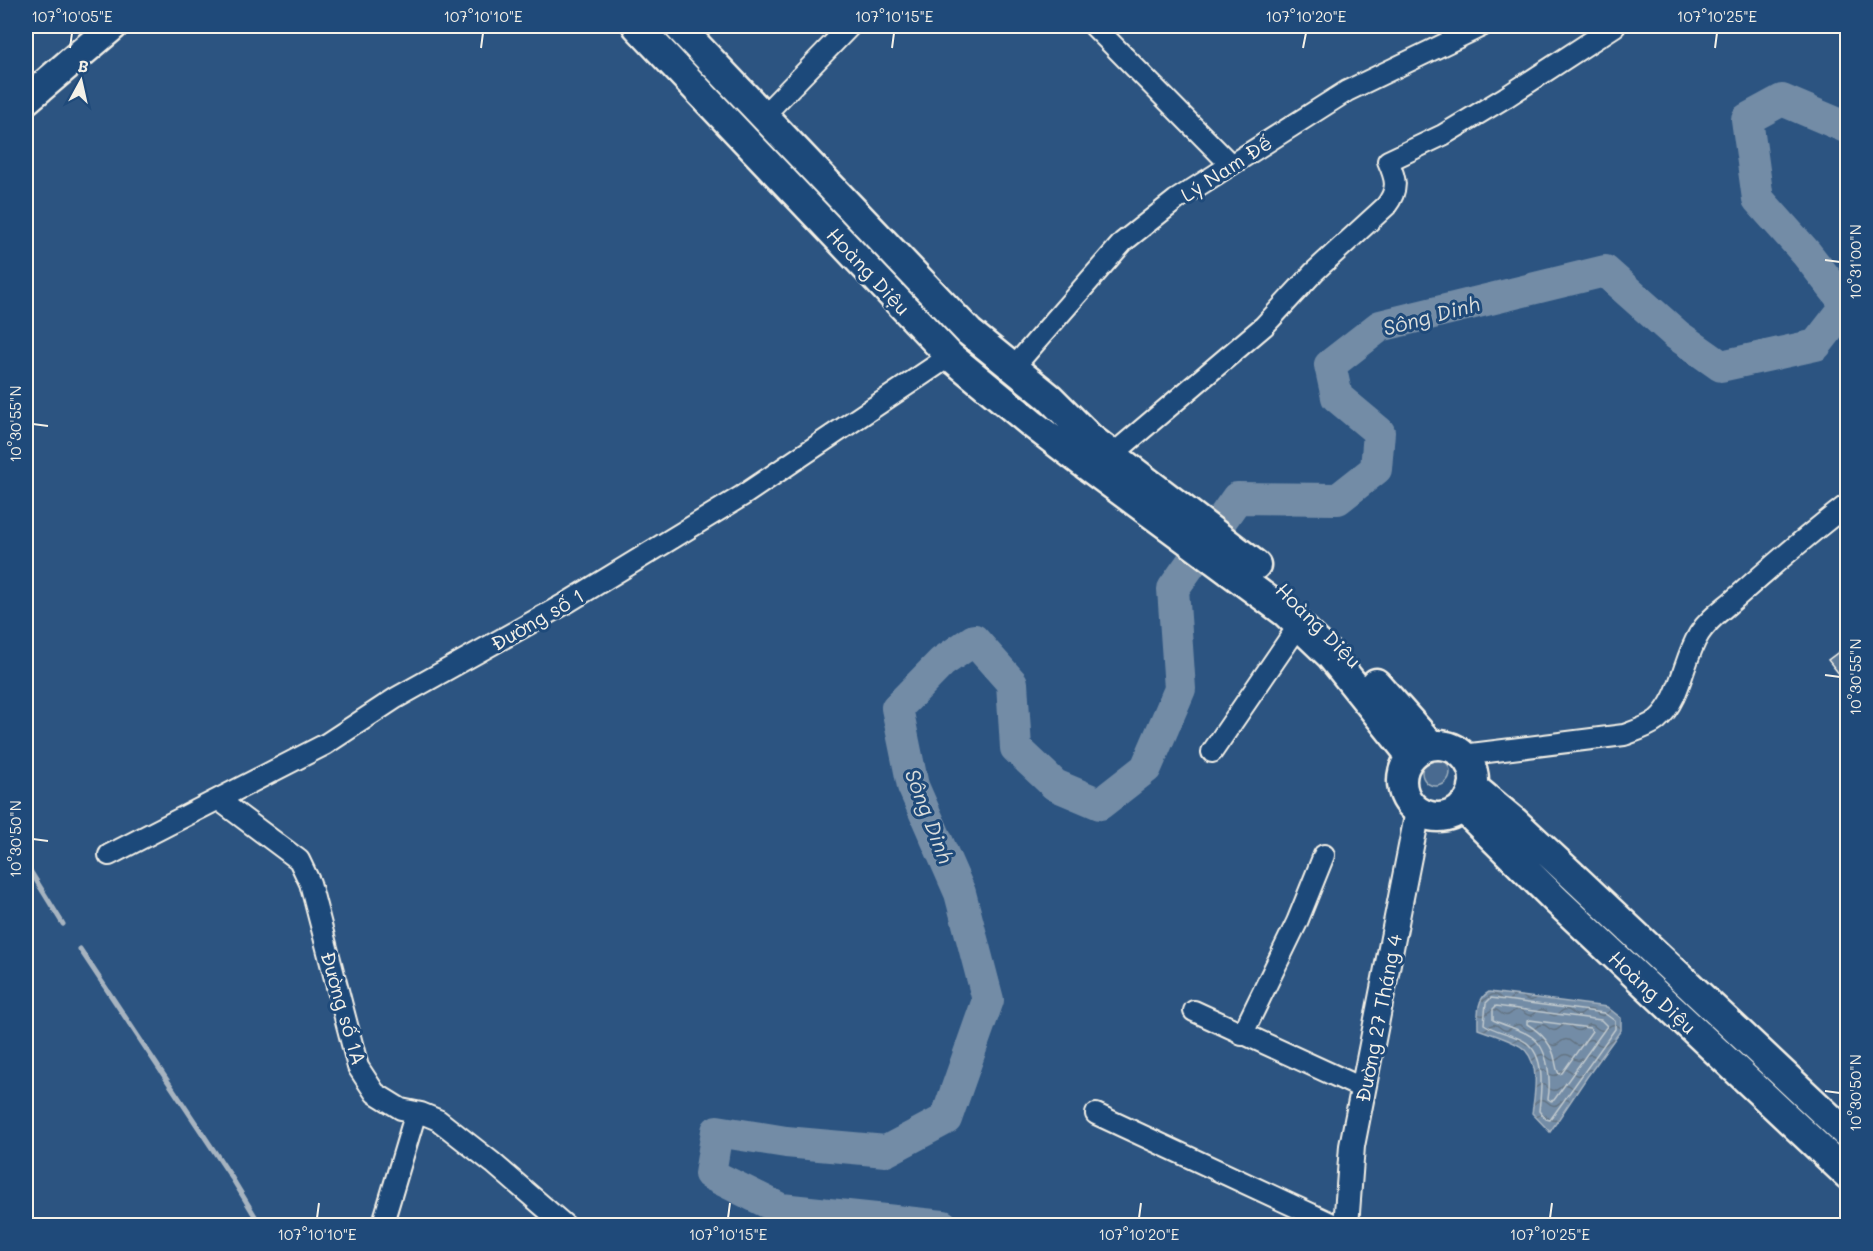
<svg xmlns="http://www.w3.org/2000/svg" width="1873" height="1251" font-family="Mali,sans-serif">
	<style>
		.garden { fill: #496b90; stroke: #9eaebc; stroke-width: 1.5 }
		.water { fill: url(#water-waves); stroke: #a7b4c0; stroke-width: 1.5 }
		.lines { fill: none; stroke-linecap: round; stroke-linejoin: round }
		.shore { stroke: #c0c9ce; stroke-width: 1.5 }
		.stream { stroke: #a7b4c0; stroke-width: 5 }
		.river { stroke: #738ca6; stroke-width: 32 }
		.building { fill: #5e7b9a; stroke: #f4f1e8; stroke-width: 1.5 }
		.minor-casing { stroke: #f4f1e8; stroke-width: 24 }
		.tertiary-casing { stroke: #f4f1e8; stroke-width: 28 }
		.secondary-casing { stroke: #f4f1e8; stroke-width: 33 }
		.minor { stroke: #1f4a7a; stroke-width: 20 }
		.tertiary { stroke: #1f4a7a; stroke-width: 24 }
		.secondary { stroke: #1f4a7a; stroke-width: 28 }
		.ticks { fill: none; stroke: #f4f1e8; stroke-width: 2 }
		.labels { text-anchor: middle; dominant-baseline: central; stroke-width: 6; stroke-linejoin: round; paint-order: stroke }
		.street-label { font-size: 20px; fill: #f4f1e8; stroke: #1f4a7a }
		.water-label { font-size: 21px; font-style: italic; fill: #dadddb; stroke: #1f4a7a }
		.neatline { fill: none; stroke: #f4f1e8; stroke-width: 2 }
		.ticks-label { font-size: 15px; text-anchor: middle; fill: #f4f1e8 }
	</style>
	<defs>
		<pattern id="water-waves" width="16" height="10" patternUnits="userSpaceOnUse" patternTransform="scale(1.5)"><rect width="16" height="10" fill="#738ca6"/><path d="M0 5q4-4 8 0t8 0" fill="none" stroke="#647484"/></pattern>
	</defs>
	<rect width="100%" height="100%" fill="#2c5481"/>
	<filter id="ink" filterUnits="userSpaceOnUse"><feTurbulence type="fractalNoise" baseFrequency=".0167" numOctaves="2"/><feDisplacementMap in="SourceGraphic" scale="12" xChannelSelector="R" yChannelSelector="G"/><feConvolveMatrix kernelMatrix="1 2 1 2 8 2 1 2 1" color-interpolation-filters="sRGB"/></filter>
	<g filter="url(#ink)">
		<path class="garden" d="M1422 772a14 14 0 1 1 28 0a14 14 0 1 1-28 0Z"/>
		<path class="water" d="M 1489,992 L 1607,1007 L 1621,1018 L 1621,1030 L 1587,1077 L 1550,1132 L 1532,1113 C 1535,1093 1540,1066 1525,1050 C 1517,1041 1490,1034 1478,1029 C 1478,1015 1476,999 1489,992 Z"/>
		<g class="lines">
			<path class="shore" d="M 1491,998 L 1604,1013 L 1615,1021 L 1615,1029 L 1550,1120 L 1546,1119 L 1539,1111 C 1541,1091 1546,1058 1527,1043 C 1515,1034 1497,1033 1484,1024 L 1486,1003 Z
				M 1496,1006 L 1601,1020 L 1607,1026 L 1554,1100 L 1551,1101 L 1548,1099 C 1551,1081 1549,1049 1532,1037 C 1521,1029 1505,1026 1493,1020 L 1493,1009 Z
				M 1530,1020 L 1590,1028 L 1592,1031 L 1562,1073 L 1559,1074 C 1556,1069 1556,1065 1555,1060 C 1552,1043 1540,1032 1527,1024 L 1527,1021 Z"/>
			<path class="stream" d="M 26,703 C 31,714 31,726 26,737
				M 26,864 L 63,924
				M 80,949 L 232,1178 L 261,1226"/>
			<path class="river" d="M 943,1226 L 781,1209 L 710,1174 L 717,1131 L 786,1142 L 886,1151 L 946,1119 L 988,1000 L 960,893 L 913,786 L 897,708 L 942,662 L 974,640 L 1012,683 L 1016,748 L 1055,785 L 1100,804 L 1146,768 L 1180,689 L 1173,589 L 1237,498 L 1338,499 L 1376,469 L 1379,432 L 1337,397 L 1330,365 L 1380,326 L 1605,271 L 1677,335 L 1721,366 L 1816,345 L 1847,305 L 1806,253 L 1758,199 L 1747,119 L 1782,100 L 1848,128"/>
		</g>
		<path class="building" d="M 1848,645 L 1848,685 L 1828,660 Z"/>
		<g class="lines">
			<defs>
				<path id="minor" d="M 1094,26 L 1231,165
					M 764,115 L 850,26
					M 1013,368 L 1123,242 L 1176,200 L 1347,91 L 1482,26
					M 1112,455 L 1264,326 L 1314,272 L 1386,206 C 1399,189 1396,179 1388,161 L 1443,135 L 1506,97 L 1615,26
					M 1212,752 L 1299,625
					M 1463,755 L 1624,735 C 1635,731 1648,727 1657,720 C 1681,699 1683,660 1699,634 C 1709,618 1725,608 1738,596 C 1774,564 1810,533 1848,504
					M 219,800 L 299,860 L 310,883 L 358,1067 L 375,1093 L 401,1109 L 421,1113 L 438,1120 L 493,1163 L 566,1226
					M 109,855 L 326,744 L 396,698 L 568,602 L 742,496 L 950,356
					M 1194,1011 L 1364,1089
					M 1242,1035 L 1297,922 L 1324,855
					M 1096,1114 L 1337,1226
					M 382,1226 L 416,1112"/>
				<path id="tertiary" d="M 1346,1226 L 1352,1146 L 1418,811"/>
				<path id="secondary" d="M 637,26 L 950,356 L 1031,423 L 1087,466 L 1286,613 L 1330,655 L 1411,756
					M 678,26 L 969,332 L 1049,397 L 1089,437 L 1256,565
					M 26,100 L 113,26
					M 1376,683 L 1431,745
					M1402 781a36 36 0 1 1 72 0a36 36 0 1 1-72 0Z
					M 1473,787 L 1515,822 L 1572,875 L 1848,1135
					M 1462,807 L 1556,900 L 1848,1175"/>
			</defs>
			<use href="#minor" class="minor-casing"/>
			<use href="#tertiary" class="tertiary-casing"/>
			<use href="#secondary" class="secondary-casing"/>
			<use href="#minor" class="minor"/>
			<use href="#tertiary" class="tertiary"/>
			<use href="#secondary" class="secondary"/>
		</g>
	</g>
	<path class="ticks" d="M 70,48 L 72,33M 481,48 L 483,33M 892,48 L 894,33M 1303,48 L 1306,33M 1715,48 L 1717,33M 1825,260 L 1840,262M 33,424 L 48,426M 1825,675 L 1840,677M 33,839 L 48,841M 1825,1091 L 1840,1093M 317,1218 L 319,1203M 728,1218 L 730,1203M 1139,1218 L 1141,1203M 1550,1218 L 1552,1203"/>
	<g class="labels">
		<g class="street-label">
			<text transform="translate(1226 168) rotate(-33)">Lý Nam Đế</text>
			<text transform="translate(869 271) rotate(47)">Hoàng Diệu</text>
			<text transform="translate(537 619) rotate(-30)">Đường số 1</text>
			<text transform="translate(1319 625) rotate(45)">Hoàng Diệu</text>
			<text transform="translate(1653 992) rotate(43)">Hoàng Diệu</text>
			<text transform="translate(344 1008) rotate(74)">Đường số 1A</text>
			<text transform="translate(1378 1018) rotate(-79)">Đường 27 Tháng 4</text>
		</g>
		<g class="water-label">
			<text transform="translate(1431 315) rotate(-15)">Sông Dinh</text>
			<text transform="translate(930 816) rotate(69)">Sông Dinh</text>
		</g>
	</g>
	<rect width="1873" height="1251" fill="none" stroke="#1f4a7a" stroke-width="66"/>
	<g transform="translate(81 81) rotate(8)" stroke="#1f4a7a" stroke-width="4.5" paint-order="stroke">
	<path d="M0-4.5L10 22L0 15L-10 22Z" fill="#f4f1e8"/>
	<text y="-9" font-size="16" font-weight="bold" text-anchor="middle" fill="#f4f1e8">B</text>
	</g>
	<rect x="33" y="33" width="1807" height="1185" class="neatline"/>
	<g class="ticks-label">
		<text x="72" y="22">107°10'05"E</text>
		<text x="483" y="22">107°10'10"E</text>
		<text x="894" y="22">107°10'15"E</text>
		<text x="1306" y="22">107°10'20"E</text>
		<text x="1717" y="22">107°10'25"E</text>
		<text transform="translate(1856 262) rotate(-90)" y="5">10°31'00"N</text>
		<text transform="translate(16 424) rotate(-90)" y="5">10°30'55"N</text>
		<text transform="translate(1856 677) rotate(-90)" y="5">10°30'55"N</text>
		<text transform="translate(16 839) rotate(-90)" y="5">10°30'50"N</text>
		<text transform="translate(1856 1093) rotate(-90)" y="5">10°30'50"N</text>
		<text x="317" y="1240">107°10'10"E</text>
		<text x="728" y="1240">107°10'15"E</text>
		<text x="1139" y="1240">107°10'20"E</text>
		<text x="1550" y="1240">107°10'25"E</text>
	</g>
</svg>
